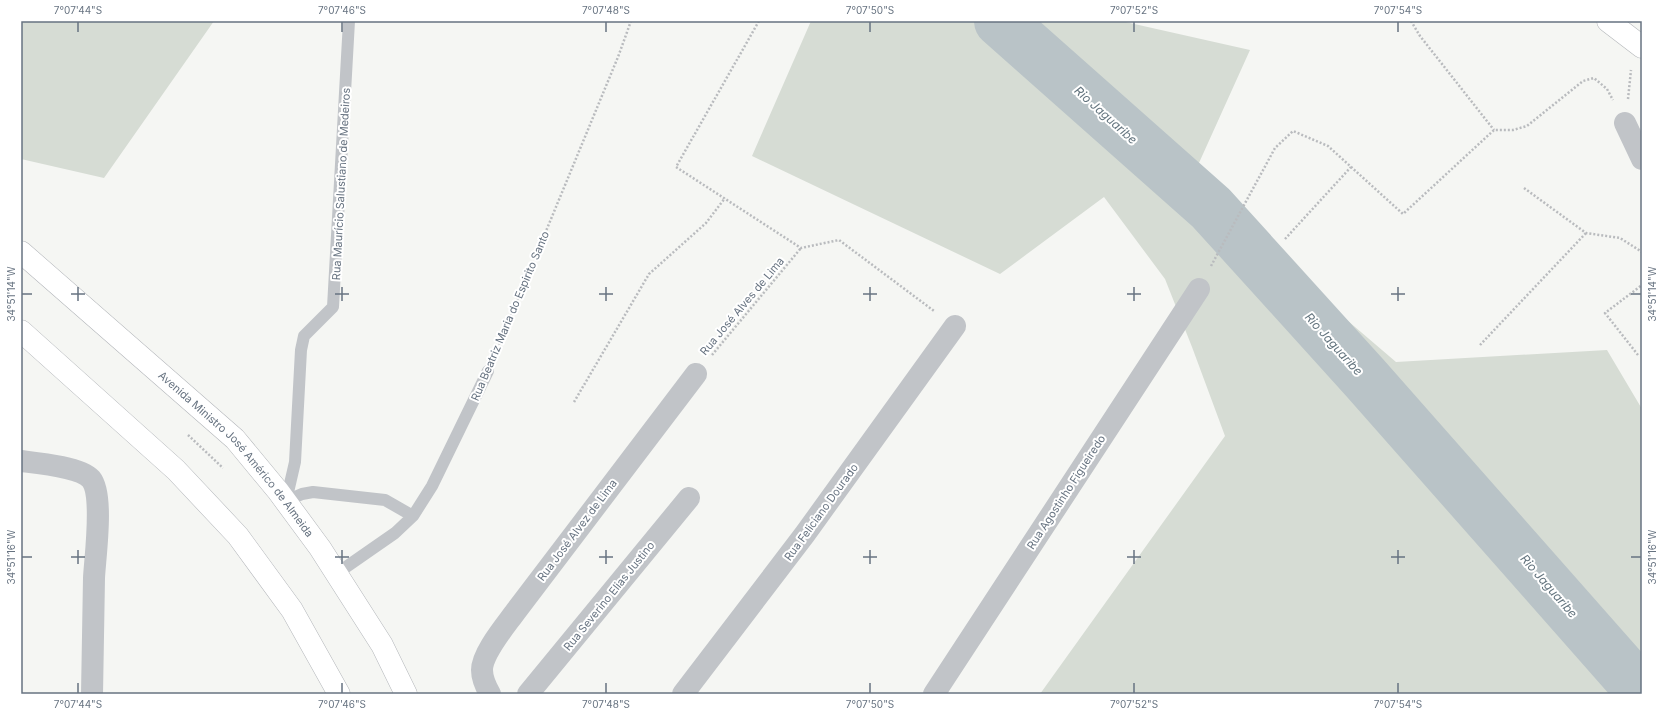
<svg xmlns="http://www.w3.org/2000/svg" width="1663" height="715" font-family="Inter,sans-serif">
	<style>
		.green { fill: #d6dcd4 }
		.lines { fill: none; stroke-linecap: round; stroke-linejoin: round }
		.river { stroke: #b9c3c7; stroke-width: 52 }
		.primary-casing { stroke: #b3b6ba; stroke-width: 23 }
		.highway-casing { stroke: #b4b7ba; stroke-width: 23 }
		.path { stroke: #b9bbbe; stroke-width: 2.5; stroke-dasharray: 2 2; stroke-linecap: butt }
		.lane { stroke: #c1c4c8; stroke-width: 12 }
		.street { stroke: #c1c4c8; stroke-width: 22 }
		.primary { stroke: #fff; stroke-width: 22 }
		.highway { stroke: #fff; stroke-width: 22 }
		.ticks { fill: none; stroke: #677381; stroke-width: 1.5 }
		.labels { text-anchor: middle; dominant-baseline: central; stroke-width: 4; stroke-linejoin: round; paint-order: stroke }
		.street-label { font-size: 11px; fill: #677381; stroke: #fff }
		.water-label { font-size: 12px; font-style: italic; fill: #63747e; stroke: #fff }
		.neatline { fill: none; stroke: #677381; stroke-width: 1.5 }
		.ticks-label { font-size: 10px; text-anchor: middle; fill: #677381 }
	</style>
	<rect width="100%" height="100%" fill="#f5f6f3"/>
	<path class="green" d="M 21,21 L 214,21 L 104,178 L 21,159 Z
		M 811,21 L 1121,21 L 1250,50 L 1189,185 L 1396,362 L 1607,350 L 1642,409 L 1642,694 L 1040,694 L 1225,436 L 1192,347 L 1165,279 L 1104,197 L 1000,274 L 752,156 Z"/>
	<g class="lines">
		<path class="river" d="M 1000,21 L 1211,208 L 1365,378 L 1642,692"/>
		<defs>
			<g id="primary">
				<path id="s1" d="M 21,252 L 235,439 L 278,491 L 320,548 L 382,645 L 406,694"/>
				<path d="M 21,331 L 176,470 L 238,536 L 292,610 L 339,694"/>
			</g>
			<path id="highway" d="M 1608,21 L 1642,47"/>
		</defs>
		<use href="#primary" class="primary-casing"/>
		<use href="#highway" class="highway-casing"/>
		<path class="path" d="M 759,21 L 676,167 L 801,248 L 839,240 L 934,311
			M 1411,21 L 1420,36 L 1494,130
			M 1628,99 L 1631,70
			M 1524,188 L 1586,233 L 1620,238 L 1642,252
			M 1285,239 L 1351,167
			M 1211,266 L 1275,148 L 1293,131 L 1328,146 L 1403,214 L 1494,130 L 1513,130 L 1527,126 L 1583,81 L 1594,78 L 1607,89 L 1613,100
			M 1480,345 L 1586,233
			M 496,352 L 618,57 L 631,21
			M 712,355 L 801,248
			M 1638,355 L 1605,313 L 1642,285
			M 574,402 L 649,274 L 706,223 L 725,198
			M 188,435 L 223,468"/>
		<path class="lane" d="M 286,501 L 295,462 L 301,350 L 304,336 L 333,307 L 349,21
			M 286,501 L 302,494 L 313,492 L 385,500 L 413,516
			M 336,574 L 395,533 L 413,516 L 432,486 L 488,371"/>
		<path class="street" d="M 1625,123 L 1642,159
			M 21,461 C 37,463 80,467 91,479 C 104,495 95,557 94,578 C 93,617 93,656 92,694
			M 490,694 C 486,687 482,679 482,670 C 482,653 506,625 516,611 L 696,374
			M 528,694 L 689,498
			M 683,694 L 805,534 L 955,326
			M 934,694 L 1199,289"/>
		<use href="#primary" class="primary"/>
		<use href="#highway" class="highway"/>
	</g>
	<path class="ticks" d="M 78,22 L 78,32M 342,22 L 342,32M 606,22 L 606,32M 870,22 L 870,32M 1134,22 L 1134,32M 1398,22 L 1398,32M 78,287 L 78,301M 342,287 L 342,301M 606,287 L 606,301M 870,287 L 870,301M 1134,287 L 1134,301M 1398,287 L 1398,301M 22,294 L 32,294M 71,294 L 85,294M 335,294 L 349,294M 599,294 L 613,294M 863,294 L 877,294M 1127,294 L 1141,294M 1391,294 L 1405,294M 1631,294 L 1641,294M 78,550 L 78,564M 342,550 L 342,564M 606,550 L 606,564M 870,550 L 870,564M 1134,550 L 1134,564M 1398,550 L 1398,564M 22,557 L 32,557M 71,557 L 85,557M 335,557 L 349,557M 599,557 L 613,557M 863,557 L 877,557M 1127,557 L 1141,557M 1391,557 L 1405,557M 1631,557 L 1641,557M 78,683 L 78,693M 342,683 L 342,693M 606,683 L 606,693M 870,683 L 870,693M 1134,683 L 1134,693M 1398,683 L 1398,693"/>
	<g class="labels">
		<g class="street-label">
			<text transform="translate(341 184) rotate(-87)">Rua Maurício Salustiano de Medeiros</text>
			<text transform="translate(742 306) rotate(-50)">Rua José Alves de Lima</text>
			<text transform="translate(510 316) rotate(-67)">Rua Beatriz Maria do Espirito Santo</text>
			<text stroke="none"><textPath href="#s1" startOffset="296">Avenida Ministro José Américo de Almeida</textPath></text>
			<text transform="translate(1066 492) rotate(-57)">Rua Agostinho Figueiredo</text>
			<text transform="translate(821 512) rotate(-54)">Rua Feliciano Dourado</text>
			<text transform="translate(577 530) rotate(-53)">Rua José Alvez de Lima</text>
			<text transform="translate(609 596) rotate(-51)">Rua Severino Elias Justino</text>
		</g>
		<g class="water-label">
			<text transform="translate(1106 115) rotate(42)">Rio Jaguaribe</text>
			<text transform="translate(1334 344) rotate(48)">Rio Jaguaribe</text>
			<text transform="translate(1549 586) rotate(49)">Rio Jaguaribe</text>
		</g>
	</g>
	<rect width="1663" height="715" fill="none" stroke="#ffffff" stroke-width="44"/>
	<rect x="22" y="22" width="1619" height="671" class="neatline"/>
	<g class="ticks-label">
		<text x="78" y="14">7°07'44"S</text>
		<text x="342" y="14">7°07'46"S</text>
		<text x="606" y="14">7°07'48"S</text>
		<text x="870" y="14">7°07'50"S</text>
		<text x="1134" y="14">7°07'52"S</text>
		<text x="1398" y="14">7°07'54"S</text>
		<text transform="translate(1652 294) rotate(-90)" y="4">34°51'14"W</text>
		<text transform="translate(11 294) rotate(-90)" y="4">34°51'14"W</text>
		<text transform="translate(1652 557) rotate(-90)" y="4">34°51'16"W</text>
		<text transform="translate(11 557) rotate(-90)" y="4">34°51'16"W</text>
		<text x="78" y="708">7°07'44"S</text>
		<text x="342" y="708">7°07'46"S</text>
		<text x="606" y="708">7°07'48"S</text>
		<text x="870" y="708">7°07'50"S</text>
		<text x="1134" y="708">7°07'52"S</text>
		<text x="1398" y="708">7°07'54"S</text>
	</g>
</svg>
